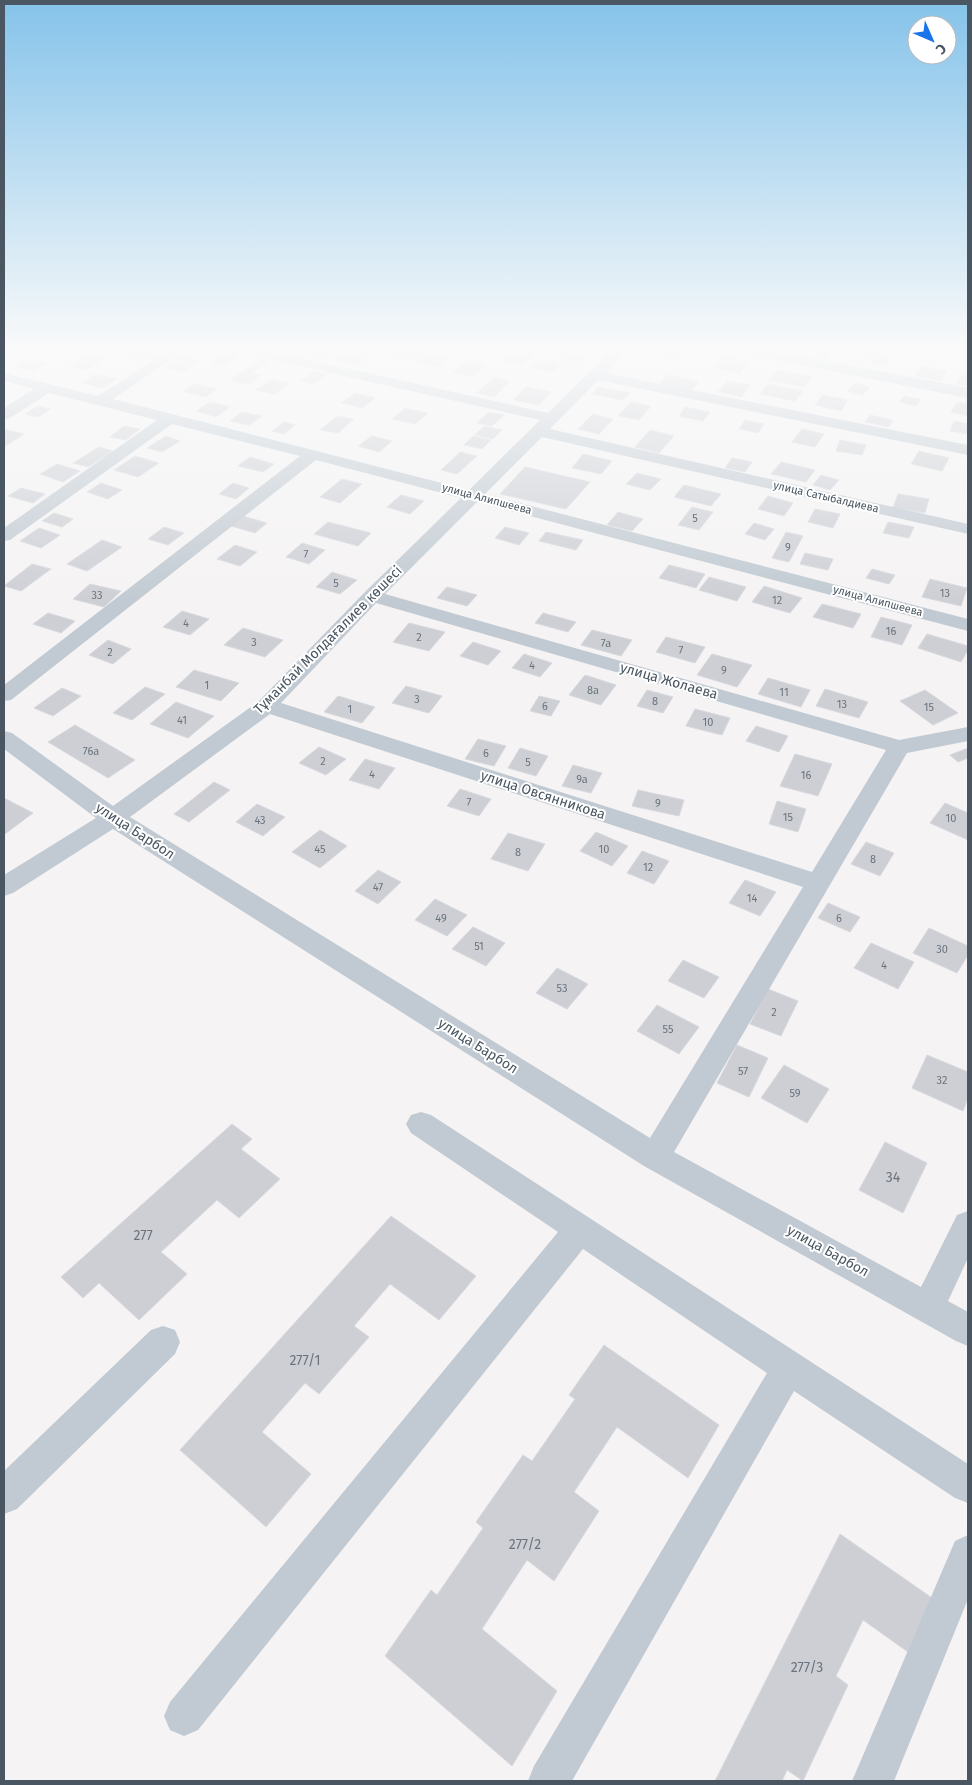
<svg xmlns="http://www.w3.org/2000/svg" width="972" height="1785" font-family="'Fira Sans',sans-serif">
	<style>
		.building { fill: #cdcfd5; stroke: #d7d9de }
		.lines { fill: none; stroke-linecap: round; stroke-linejoin: round }
		.minor { fill: #c1cad2; fill-rule: evenodd }
		.labels { text-anchor: middle; dominant-baseline: central; stroke-width: 4; stroke-linejoin: round; paint-order: stroke }
		.far-street-label { font-size: 11px; fill: #4a5661; stroke: #fff }
		.number-label { font-size: 11px; fill: #6b747e }
		.street-label { font-size: 14px; fill: #4a5661; stroke: #fff }
		.near-number-label { font-size: 14px; fill: #6b747e }
	</style>
	<rect width="100%" height="100%" fill="#f5f3f3"/>
	<path class="building" d="M 129,352 L 154,352 L 143,358 L 126,354 Z
		M 227,352 L 240,355 L 223,366 L 210,362 Z
		M 311,352 L 334,352 L 325,359 L 307,355 Z
		M 350,352 L 376,352 L 355,366 L 336,361 Z
		M 393,352 L 416,352 L 421,353 L 411,360 L 388,355 Z
		M 511,352 L 524,352 L 535,354 L 523,365 L 501,360 Z
		M 567,352 L 592,352 L 580,362 L 560,358 Z
		M 666,352 L 686,352 L 681,358 L 664,355 Z
		M 820,352 L 831,352 L 827,359 L 816,357 Z
		M 864,352 L 892,352 L 885,366 L 871,364 L 875,357 L 863,355 Z
		M 91,353 L 107,357 L 85,370 L 69,365 Z
		M 428,353 L 449,358 L 437,367 L 415,362 Z
		M 183,356 L 201,361 L 183,372 L 165,367 Z
		M 724,356 L 750,361 L 740,374 L 713,368 Z
		M 541,358 L 563,363 L 552,372 L 529,367 Z
		M 28,359 L 48,363 L 34,371 L 15,366 Z
		M 261,359 L 270,361 L 252,373 L 261,375 L 248,384 L 230,380 Z
		M 466,362 L 485,366 L 473,376 L 453,372 Z
		M 921,366 L 947,371 L 941,381 L 915,376 Z
		M 778,370 L 812,377 L 804,387 L 769,380 Z
		M 314,371 L 327,374 L 314,384 L 301,381 Z
		M 96,374 L 117,379 L 103,388 L 82,383 Z
		M 668,375 L 699,382 L 691,390 L 660,383 Z
		M 961,375 L 968,376 L 968,386 L 956,384 Z
		M 494,377 L 510,381 L 494,397 L 477,393 Z
		M 272,379 L 290,383 L 275,394 L 256,390 Z
		M 727,381 L 750,385 L 742,397 L 718,392 Z
		M 855,383 L 870,387 L 863,395 L 847,391 Z
		M 194,384 L 217,389 L 206,397 L 183,391 Z
		M 768,384 L 803,391 L 795,401 L 760,394 Z
		M 526,387 L 551,392 L 539,405 L 513,400 Z
		M 598,387 L 630,393 L 623,400 L 592,394 Z
		M 355,393 L 375,398 L 362,408 L 341,403 Z
		M 822,395 L 848,400 L 841,411 L 815,405 Z
		M 904,396 L 921,399 L 916,406 L 899,402 Z
		M 210,402 L 230,407 L 216,417 L 196,411 Z
		M 631,402 L 651,406 L 639,420 L 618,416 Z
		M 957,402 L 968,404 L 968,416 L 951,412 Z
		M 38,406 L 51,409 L 38,417 L 25,414 Z
		M 685,407 L 710,412 L 703,421 L 679,416 Z
		M 405,408 L 428,413 L 415,424 L 392,419 Z
		M 242,412 L 262,416 L 249,425 L 230,421 Z
		M 489,412 L 504,415 L 492,426 L 477,423 Z
		M 593,414 L 613,419 L 599,434 L 578,429 Z
		M 870,415 L 893,420 L 889,427 L 865,422 Z
		M 337,416 L 354,419 L 338,433 L 320,430 Z
		M 745,420 L 764,424 L 758,433 L 739,429 Z
		M 954,421 L 968,424 L 968,434 L 950,431 Z
		M 284,422 L 295,425 L 284,434 L 272,431 Z
		M 124,426 L 140,429 L 126,440 L 110,437 Z
		M 484,426 L 502,430 L 493,439 L 475,435 Z
		M 4,429 L 24,434 L 4,447 Z
		M 802,429 L 824,434 L 815,447 L 792,442 Z
		M 650,430 L 674,436 L 659,453 L 635,447 Z
		M 166,436 L 180,441 L 162,452 L 147,448 Z
		M 372,436 L 392,441 L 379,452 L 358,446 Z
		M 473,436 L 491,440 L 482,449 L 464,445 Z
		M 840,440 L 866,445 L 862,455 L 836,451 Z
		M 99,447 L 113,451 L 88,467 L 73,463 Z
		M 919,451 L 949,458 L 942,471 L 911,464 Z
		M 460,452 L 477,456 L 457,474 L 441,470 Z
		M 583,454 L 612,461 L 601,474 L 572,468 Z
		M 135,456 L 159,463 L 138,477 L 114,470 Z
		M 250,457 L 274,464 L 263,472 L 238,466 Z
		M 732,458 L 752,462 L 745,472 L 725,468 Z
		M 781,462 L 815,470 L 806,482 L 771,474 Z
		M 57,464 L 80,471 L 63,482 L 40,474 Z
		M 525,467 L 590,482 L 566,509 L 500,494 Z
		M 637,473 L 661,479 L 650,490 L 626,484 Z
		M 821,475 L 839,480 L 830,490 L 813,485 Z
		M 342,479 L 362,484 L 340,503 L 320,497 Z
		M 101,483 L 122,490 L 108,499 L 87,492 Z
		M 233,483 L 249,488 L 236,499 L 219,494 Z
		M 684,485 L 721,494 L 711,506 L 674,497 Z
		M 21,488 L 45,494 L 33,503 L 8,496 Z
		M 898,494 L 929,499 L 925,513 L 893,508 Z
		M 401,495 L 424,501 L 410,514 L 387,507 Z
		M 768,496 L 793,503 L 784,516 L 758,509 Z
		M 692,507 L 713,512 L 699,530 L 678,525 Z
		M 815,509 L 840,514 L 833,528 L 808,522 Z
		M 618,512 L 643,519 L 632,531 L 607,525 Z
		M 54,513 L 73,519 L 62,527 L 42,521 Z
		M 243,516 L 267,523 L 255,533 L 231,526 Z
		M 328,522 L 371,533 L 358,546 L 314,534 Z
		M 888,522 L 914,527 L 909,538 L 883,533 Z
		M 754,523 L 774,529 L 765,540 L 745,534 Z
		M 164,527 L 184,533 L 168,545 L 148,539 Z
		M 505,527 L 529,533 L 519,545 L 495,538 Z
		M 39,528 L 60,535 L 41,548 L 20,541 Z
		M 546,532 L 583,540 L 576,550 L 539,541 Z
		M 786,532 L 803,536 L 789,562 L 772,558 Z
		M 102,540 L 122,547 L 87,571 L 67,564 Z
		M 302,543 L 325,550 L 309,564 L 286,557 Z
		M 235,545 L 257,552 L 240,566 L 217,559 Z
		M 805,553 L 833,559 L 828,570 L 800,564 Z
		M 32,564 L 51,569 L 21,591 L 4,586 Z
		M 669,565 L 705,574 L 696,588 L 659,578 Z
		M 872,569 L 895,575 L 889,584 L 866,578 Z
		M 332,572 L 357,580 L 340,594 L 316,587 Z
		M 709,577 L 746,587 L 737,601 L 699,590 Z
		M 930,579 L 967,588 L 961,606 L 922,597 Z
		M 90,584 L 121,591 L 104,607 L 73,599 Z
		M 764,586 L 802,598 L 790,613 L 752,602 Z
		M 447,587 L 477,595 L 467,606 L 437,598 Z
		M 822,604 L 861,614 L 853,628 L 813,617 Z
		M 182,611 L 209,619 L 190,635 L 163,627 Z
		M 48,613 L 75,621 L 61,633 L 33,624 Z
		M 543,613 L 576,622 L 568,632 L 535,623 Z
		M 881,617 L 912,625 L 902,645 L 871,637 Z
		M 409,623 L 445,632 L 429,651 L 393,642 Z
		M 243,628 L 283,640 L 265,657 L 224,645 Z
		M 592,630 L 632,640 L 621,656 L 581,645 Z
		M 927,634 L 968,646 L 968,650 L 961,662 L 918,648 Z
		M 666,637 L 705,647 L 695,663 L 656,652 Z
		M 108,640 L 131,649 L 113,664 L 89,655 Z
		M 473,642 L 501,651 L 488,665 L 460,656 Z
		M 524,654 L 552,663 L 540,677 L 512,668 Z
		M 712,654 L 752,665 L 737,687 L 697,675 Z
		M 194,670 L 239,683 L 221,701 L 176,687 Z
		M 585,675 L 616,685 L 601,705 L 569,695 Z
		M 768,678 L 810,690 L 801,707 L 758,694 Z
		M 406,686 L 442,696 L 429,713 L 392,703 Z
		M 145,687 L 165,694 L 132,720 L 113,713 Z
		M 62,688 L 81,696 L 53,716 L 34,708 Z
		M 825,689 L 868,702 L 859,718 L 816,706 Z
		M 647,690 L 673,697 L 663,713 L 637,706 Z
		M 925,690 L 958,713 L 933,725 L 900,701 Z
		M 338,696 L 375,707 L 362,723 L 324,712 Z
		M 539,696 L 560,701 L 551,716 L 530,711 Z
		M 176,702 L 214,716 L 188,738 L 150,724 Z
		M 695,709 L 730,718 L 722,735 L 686,726 Z
		M 75,725 L 135,760 L 108,778 L 48,742 Z
		M 756,726 L 788,736 L 779,752 L 746,741 Z
		M 478,739 L 506,746 L 494,766 L 465,759 Z
		M 319,747 L 346,759 L 326,775 L 299,763 Z
		M 520,748 L 548,756 L 536,776 L 508,768 Z
		M 968,748 L 968,758 L 958,762 L 950,755 Z
		M 795,754 L 832,764 L 818,796 L 780,786 Z
		M 365,759 L 395,768 L 379,789 L 349,780 Z
		M 573,765 L 602,773 L 591,793 L 562,786 Z
		M 214,782 L 230,790 L 189,822 L 174,814 Z
		M 460,789 L 491,799 L 479,816 L 447,806 Z
		M 638,790 L 684,800 L 679,816 L 632,806 Z
		M 4,798 L 33,813 L 5,834 L 4,833 Z
		M 777,801 L 806,809 L 798,832 L 769,824 Z
		M 945,803 L 968,813 L 968,840 L 930,823 Z
		M 257,804 L 285,817 L 263,836 L 236,822 Z
		M 320,830 L 347,846 L 320,868 L 292,852 Z
		M 596,832 L 628,846 L 612,866 L 580,851 Z
		M 508,833 L 545,844 L 528,871 L 491,859 Z
		M 866,842 L 894,853 L 880,876 L 851,864 Z
		M 642,851 L 669,861 L 654,884 L 627,873 Z
		M 378,870 L 401,882 L 378,904 L 355,891 Z
		M 745,880 L 776,892 L 760,916 L 729,903 Z
		M 435,899 L 467,915 L 447,936 L 415,920 Z
		M 828,903 L 860,917 L 850,932 L 818,918 Z
		M 473,927 L 505,943 L 486,966 L 452,949 Z
		M 929,928 L 968,946 L 968,955 L 957,973 L 913,953 Z
		M 871,943 L 914,962 L 898,989 L 854,968 Z
		M 683,960 L 719,977 L 704,998 L 668,981 Z
		M 557,968 L 588,984 L 567,1009 L 536,993 Z
		M 768,989 L 798,1001 L 781,1036 L 750,1024 Z
		M 657,1005 L 699,1027 L 679,1054 L 637,1031 Z
		M 737,1045 L 768,1058 L 749,1097 L 717,1083 Z
		M 927,1055 L 968,1072 L 968,1098 L 963,1111 L 912,1088 Z
		M 784,1065 L 829,1089 L 807,1123 L 761,1098 Z
		M 232,1124 L 252,1139 L 241,1149 L 280,1179 L 239,1218 L 217,1200 L 161,1252 L 187,1274 L 139,1320 L 99,1283 L 83,1298 L 61,1277 Z
		M 885,1142 L 927,1163 L 903,1213 L 859,1190 Z
		M 391,1216 L 476,1276 L 439,1320 L 390,1284 L 354,1326 L 369,1337 L 319,1394 L 305,1383 L 262,1432 L 311,1474 L 266,1527 L 180,1450 Z
		M 604,1345 L 719,1425 L 688,1478 L 617,1427 L 574,1492 L 599,1511 L 554,1581 L 527,1560 L 482,1629 L 557,1691 L 512,1766 L 385,1656 L 431,1590 L 437,1595 L 483,1528 L 476,1522 L 523,1455 L 532,1461 L 575,1399 L 569,1395 Z
		M 840,1534 L 938,1602 L 915,1657 L 863,1620 L 836,1676 L 848,1685 L 803,1781 L 787,1770 L 782,1781 L 715,1781 Z"/>
	<g class="lines">
		<path class="minor" d="M 166,352 L 182,352 L 113,399 L 469,490 L 540,420 L 255,356 L 248,352 L 273,352 L 548,413 L 610,352 L 625,352 L 606,373 L 968,445 L 968,455 L 598,380 L 550,429 L 968,524 L 968,534 L 542,437 L 485,494 L 968,619 L 968,631 L 477,502 L 385,594 L 899,740 L 968,727 L 968,741 L 907,753 L 674,1152 L 921,1287 L 957,1215 L 968,1211 L 968,1258 L 948,1301 L 968,1312 L 968,1346 L 956,1341 L 644,1166 L 113,829 L 13,893 L 4,896 L 4,875 L 96,818 L 4,749 L 4,731 L 12,733 L 113,806 L 259,701 L 365,592 L 461,498 L 316,460 L 11,700 L 4,701 L 4,685 L 300,456 L 172,424 L 10,540 L 4,541 L 4,528 L 157,420 L 49,393 L 10,418 L 4,420 L 4,408 L 34,389 L 4,381 L 4,373 L 98,396 ZM 376,603 L 886,750 L 812,872 L 281,703 ZM 270,714 L 803,887 L 650,1138 L 130,817 Z
			M 749,352 L 777,352 L 968,388 L 968,398 L 756,356 Z
			M 421,1112 L 431,1115 L 968,1464 L 968,1503 L 955,1498 L 794,1391 L 572,1781 L 528,1781 L 534,1766 L 767,1373 L 583,1249 L 198,1730 L 184,1736 L 170,1730 L 164,1716 L 170,1702 L 558,1232 L 411,1133 L 406,1124 L 411,1115 Z
			M 163,1326 L 175,1330 L 180,1342 L 175,1354 L 17,1509 L 4,1514 L 4,1471 L 151,1330 Z
			M 968,1535 L 968,1599 L 894,1781 L 852,1781 L 955,1541 Z"/>
	</g>
	<linearGradient id="sky" x2="0" y2="1"><stop stop-color="#85c3ea"/><stop offset="0.58" stop-color="#fafafa"/><stop offset="1" stop-color="#fafafa" stop-opacity="0"/></linearGradient>
	<rect width="972" height="602" fill="url(#sky)"/>
	<g class="labels">
		<g class="far-street-label">
			<text transform="translate(826 497) rotate(13)">улица Сатыбалдиева</text>
			<text transform="translate(487 499) rotate(15)">улица Алипшеева</text>
			<text transform="translate(878 601) rotate(15)">улица Алипшеева</text>
		</g>
		<g class="number-label">
			<text x="695" y="518">5</text>
			<text x="788" y="547">9</text>
			<text x="306" y="554">7</text>
			<text x="336" y="583">5</text>
			<text x="945" y="593">13</text>
			<text x="97" y="595">33</text>
			<text x="777" y="600">12</text>
			<text x="186" y="623">4</text>
			<text x="891" y="631">16</text>
			<text x="419" y="637">2</text>
			<text x="254" y="642">3</text>
			<text x="606" y="643">7а</text>
			<text x="681" y="650">7</text>
			<text x="110" y="652">2</text>
			<text x="532" y="665">4</text>
			<text x="724" y="670">9</text>
			<text x="207" y="685">1</text>
			<text x="593" y="690">8а</text>
			<text x="784" y="692">11</text>
			<text x="417" y="699">3</text>
			<text x="655" y="701">8</text>
			<text x="842" y="704">13</text>
			<text x="545" y="706">6</text>
			<text x="929" y="707">15</text>
			<text x="350" y="709">1</text>
			<text x="182" y="720">41</text>
			<text x="708" y="722">10</text>
			<text x="91" y="751">76а</text>
			<text x="486" y="753">6</text>
			<text x="323" y="761">2</text>
			<text x="528" y="762">5</text>
			<text x="372" y="774">4</text>
			<text x="806" y="775">16</text>
			<text x="582" y="779">9а</text>
			<text x="469" y="802">7</text>
			<text x="658" y="803">9</text>
			<text x="788" y="817">15</text>
			<text x="951" y="818">10</text>
			<text x="260" y="820">43</text>
			<text x="320" y="849">45</text>
			<text x="604" y="849">10</text>
			<text x="518" y="852">8</text>
			<text x="873" y="859">8</text>
			<text x="648" y="867">12</text>
			<text x="378" y="887">47</text>
			<text x="752" y="898">14</text>
			<text x="441" y="918">49</text>
			<text x="839" y="918">6</text>
			<text x="479" y="946">51</text>
			<text x="942" y="949">30</text>
			<text x="884" y="965">4</text>
			<text x="562" y="988">53</text>
			<text x="774" y="1012">2</text>
			<text x="668" y="1029">55</text>
			<text x="743" y="1071">57</text>
			<text x="942" y="1080">32</text>
			<text x="795" y="1093">59</text>
		</g>
		<g class="street-label">
			<text transform="translate(328 640) rotate(-45)">Тұманбай Молдағалиев көшесі</text>
			<text transform="translate(669 681) rotate(16)">улица Жолаева</text>
			<text transform="translate(543 795) rotate(18)">улица Овсянникова</text>
			<text transform="translate(135 831) rotate(33)">улица Барбол</text>
			<text transform="translate(478 1046) rotate(32)">улица Барбол</text>
			<text transform="translate(828 1251) rotate(29)">улица Барбол</text>
		</g>
		<g class="near-number-label">
			<text x="893" y="1177">34</text>
			<text x="143" y="1235">277</text>
			<text x="305" y="1360">277/1</text>
			<text x="525" y="1544">277/2</text>
			<text x="807" y="1667">277/3</text>
		</g>
	</g>
	<rect width="972" height="1785" fill="none" stroke="#4a5661" stroke-width="10"/>
	<g transform="translate(932 40) rotate(135)"><circle r="24" fill="#ffffff" stroke="#b7bbc0"/>
	<path d="M0-4L9 19L0 12L-9 19Z" fill="#1a73e8"/>
	<text y="-8" font-size="14" font-weight="bold" text-anchor="middle" fill="#4a5661">С</text>
	</g>
</svg>
